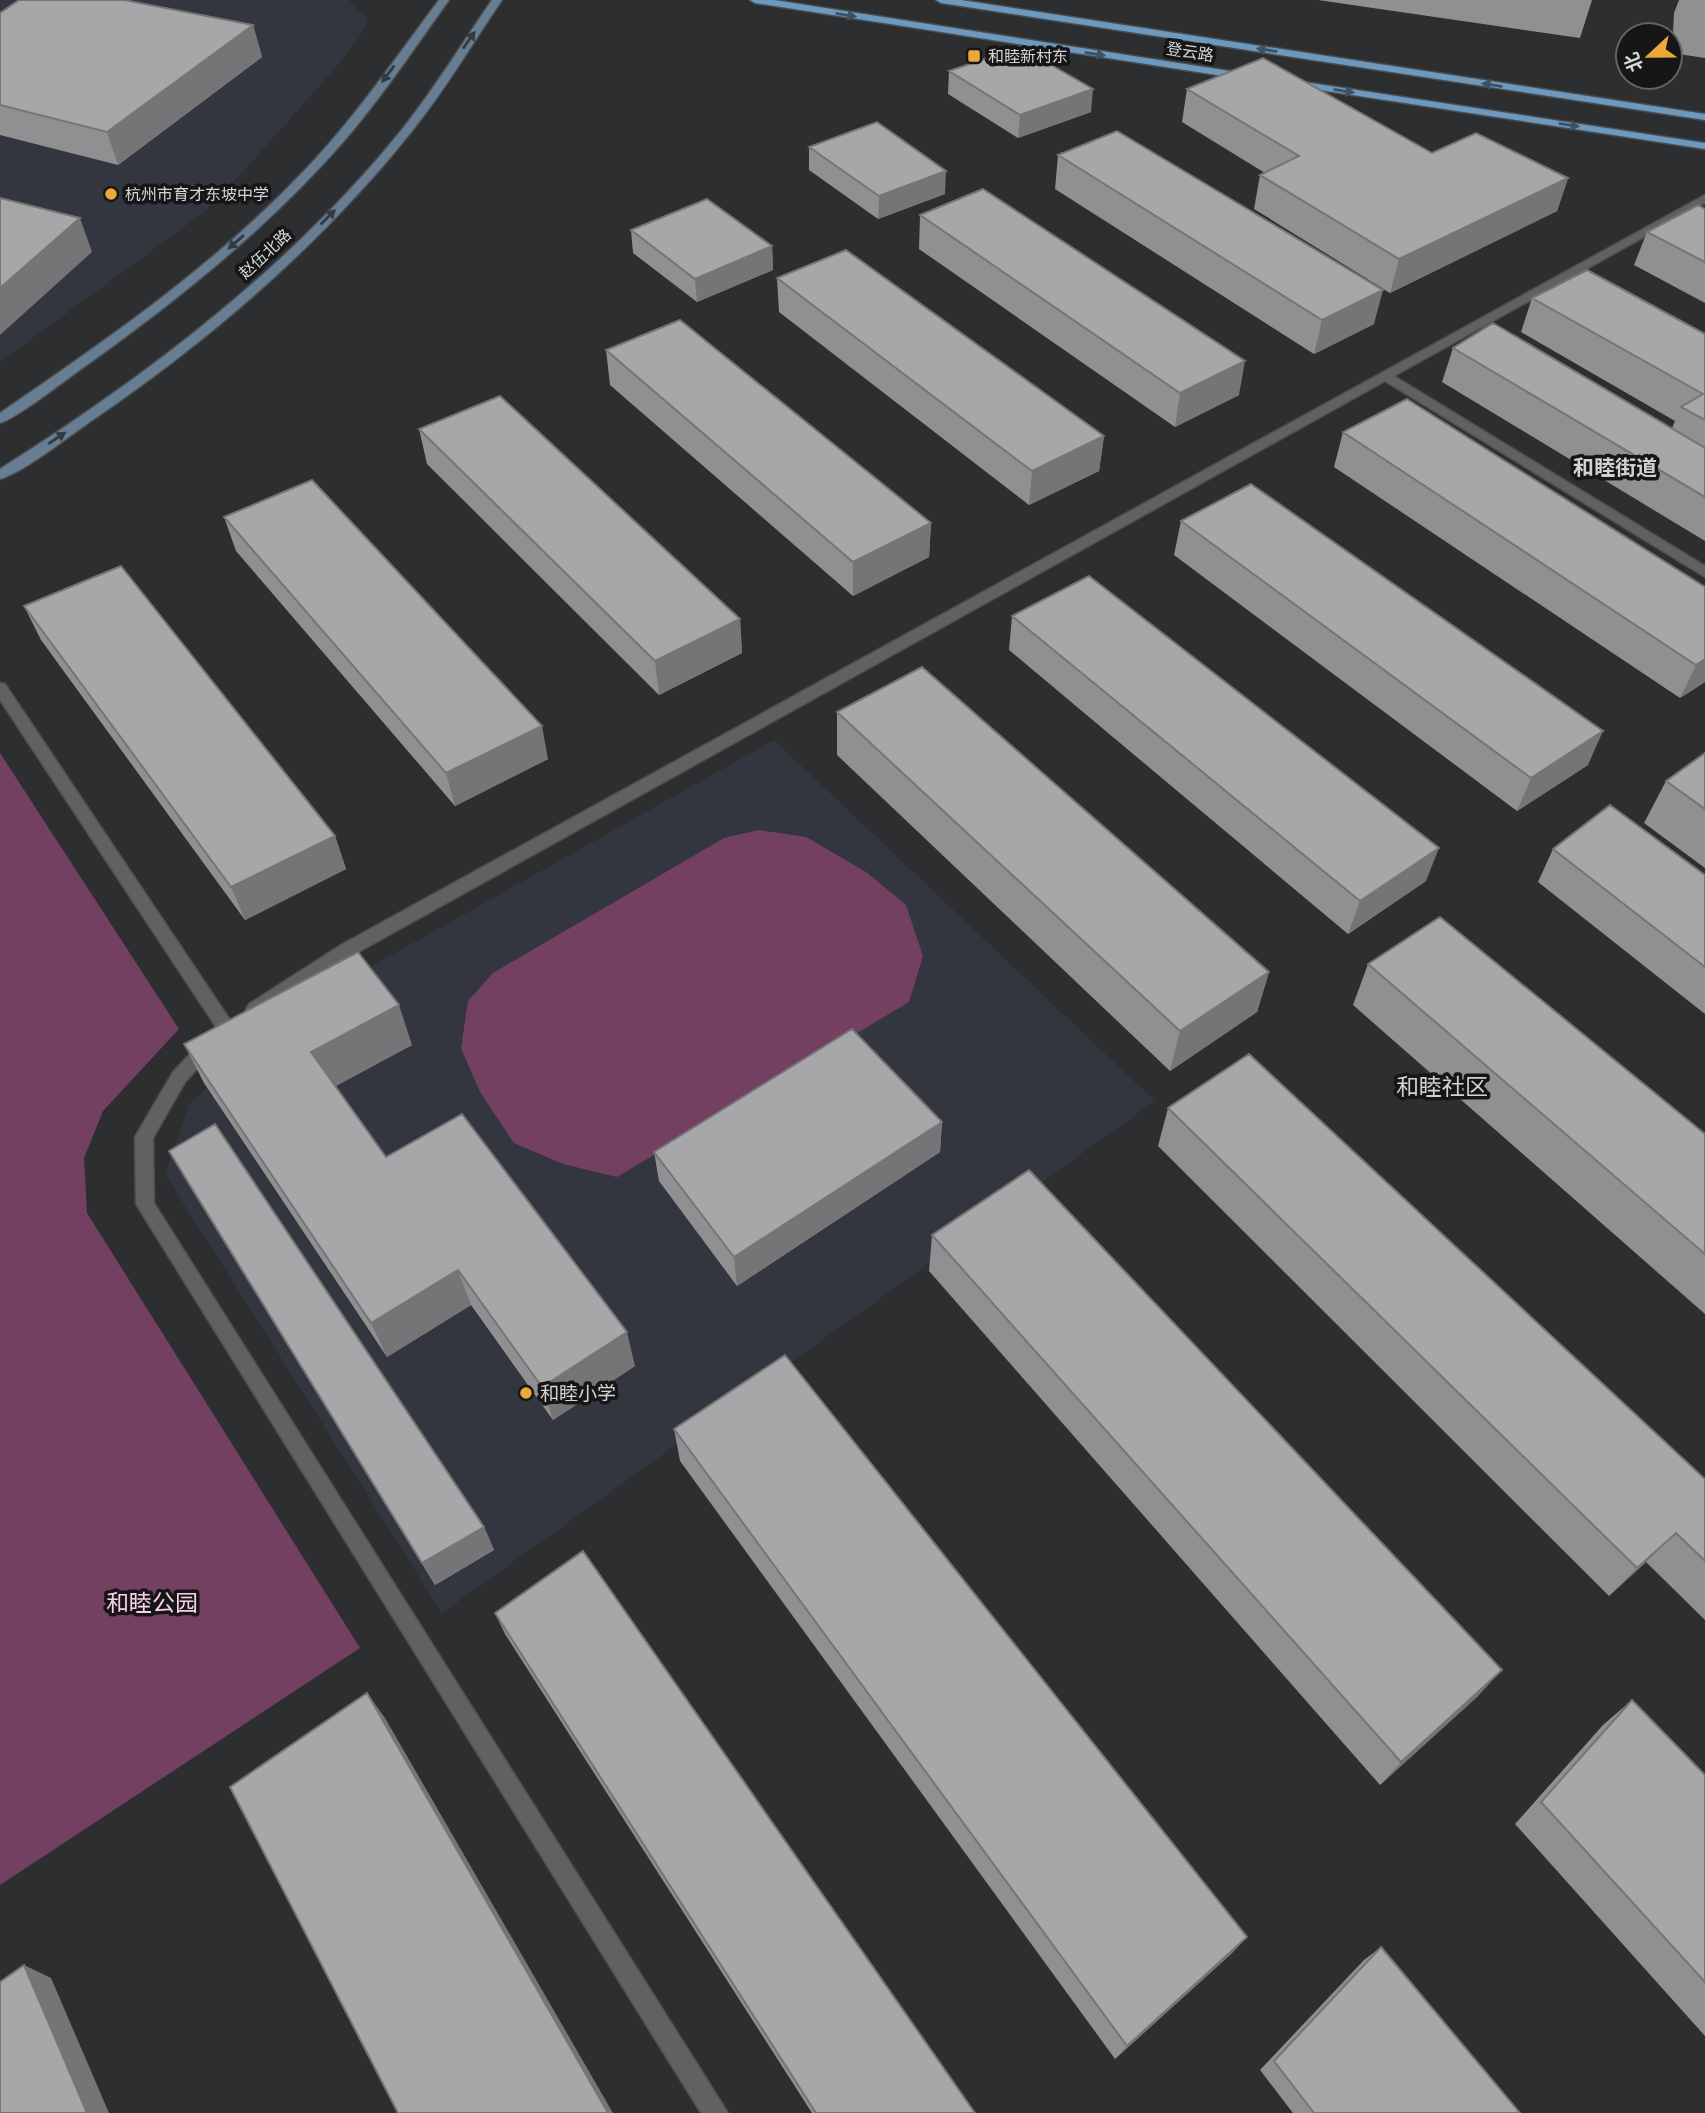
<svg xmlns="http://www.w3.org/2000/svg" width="1705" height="2113" font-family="Arial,'Noto Sans SC',sans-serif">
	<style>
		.built { fill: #34363f }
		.green { fill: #734062 }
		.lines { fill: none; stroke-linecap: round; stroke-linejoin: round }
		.minor-casing { stroke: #4b4c4d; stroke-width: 3 }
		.secondary-casing { stroke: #4b4c4d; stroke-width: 3 }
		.primary-casing { stroke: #4b4c4d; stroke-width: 3 }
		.minor { fill: #616164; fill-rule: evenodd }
		.secondary { fill: #677d92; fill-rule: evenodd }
		.primary { fill: #6c99bf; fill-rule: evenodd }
		.wall { fill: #908f91 }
		.shaded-wall { fill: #757476 }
		.building { fill: #a7a6a9; stroke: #757476; stroke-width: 2 }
		.oneway { fill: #3d5163 }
		.oneway2 { fill: #323a42 }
		.poi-dot { fill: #eba93a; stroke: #161617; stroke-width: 2.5 }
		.labels { text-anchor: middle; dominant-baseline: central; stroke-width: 7; stroke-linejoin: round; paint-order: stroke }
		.far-street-label { font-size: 16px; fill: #d5d6d7; stroke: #161617 }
		.far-poi-label { font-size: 16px; fill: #d5d6d7; stroke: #161617; text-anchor: start }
		.poi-label { font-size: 19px; fill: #d5d6d7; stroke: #161617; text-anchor: start }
		.far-district-label { font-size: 21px; font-weight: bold; fill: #d0d1d4; stroke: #161617 }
		.quarter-label { font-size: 23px; fill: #d0d1d4; stroke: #161617 }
		.near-park-label { font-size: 23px; fill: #f8cfe8; stroke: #161617 }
	</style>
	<rect width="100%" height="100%" fill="#2d2e30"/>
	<path class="built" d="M 0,0 L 349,0 L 368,20 L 358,39 L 330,74 L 241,174 L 203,213 L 0,362 Z
		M 774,740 L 1155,1101 L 442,1613 L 165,1174 L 190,1103 L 303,1005 Z"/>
	<path class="green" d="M 0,753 L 179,1029 L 103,1111 L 84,1158 L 87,1213 L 360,1648 L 0,1885 Z
		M 759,830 L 806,837 L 866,872 L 906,905 L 923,956 L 909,1002 L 617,1177 L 563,1164 L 514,1143 L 480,1092 L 461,1048 L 468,1001 L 493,973 L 724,838 Z"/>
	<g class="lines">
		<defs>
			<path id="minor" d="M 1705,195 L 1705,203 L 1394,376 L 1705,566 L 1705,577 L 1385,381 L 353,955 L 261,1014 L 249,1014 L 246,1009 L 249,1004 L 341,945 Z
				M 0,683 L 5,684 L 232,1023 L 235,1028 L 232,1033 L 220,1033 L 0,700 Z
				M 209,1038 L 215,1040 L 218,1045 L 215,1050 L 185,1082 L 153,1138 L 154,1203 L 728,2113 L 701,2113 L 136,1204 L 135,1137 L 173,1072 L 203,1040 Z"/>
			<path id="secondary" d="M 439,0 L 449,0 C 415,47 382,97 344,141 C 268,228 178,300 84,367 C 65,380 19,417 0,423 L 0,413 C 105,341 211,268 300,175 C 352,122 394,60 439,0 Z
				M 492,0 L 502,0 C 472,44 445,90 412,131 C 323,243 211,339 94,419 C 72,434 23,473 0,479 L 0,469 C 149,375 293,265 404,127 C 436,86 463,42 492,0 Z"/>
			<path id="primary" d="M 750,0 L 774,0 L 1249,74 L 1254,77 L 1249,80 L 755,3 Z
				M 936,0 L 961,0 L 1705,114 L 1705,120 L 941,3 Z
				M 1291,80 L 1705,143 L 1705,149 L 1287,85 L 1286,83 Z"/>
		</defs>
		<use href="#minor" class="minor-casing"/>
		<use href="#secondary" class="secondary-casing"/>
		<use href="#primary" class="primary-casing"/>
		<use href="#minor" class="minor"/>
		<use href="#secondary" class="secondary"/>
		<use href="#primary" class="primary"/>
	</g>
	<path class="wall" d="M 1318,0 L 1592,0 L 1580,38 Z
		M 1679,0 L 1705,0 L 1705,58 L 1672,53 L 1674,13 Z
		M 0,13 L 253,25 L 262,57 L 118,165 L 0,135 Z
		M 949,71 L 1091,112 L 1018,138 L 948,94 Z
		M 1187,89 L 1432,153 L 1568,178 L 1557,211 L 1390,293 L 1254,209 L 1260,175 L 1265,173 L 1182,122 Z
		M 809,147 L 945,194 L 878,219 L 809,170 Z
		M 1058,155 L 1374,324 L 1314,354 L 1055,189 Z
		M 1705,209 L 1705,303 L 1634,265 L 1647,232 Z
		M 920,215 L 1239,395 L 1175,427 L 919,249 Z
		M 631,230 L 772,246 L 773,270 L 697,302 L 633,253 Z
		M 777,278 L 1104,436 L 1099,471 L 1029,505 L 779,312 Z
		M 1532,298 L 1705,334 L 1705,541 L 1442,382 L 1453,348 L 1672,428 L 1675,421 L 1521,332 Z
		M 606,350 L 931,523 L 929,557 L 853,596 L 610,385 Z
		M 419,429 L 740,619 L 742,653 L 659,695 L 427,464 Z
		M 1343,432 L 1705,587 L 1705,682 L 1680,698 L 1334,467 Z
		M 224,517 L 548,759 L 455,806 L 236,551 Z
		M 1181,521 L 1588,765 L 1517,811 L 1174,555 Z
		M 24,606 L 335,836 L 346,869 L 245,920 L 41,640 Z
		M 1012,616 L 1426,881 L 1348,934 L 1009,650 Z
		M 837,712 L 1269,972 L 1257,1012 L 1170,1071 L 837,755 Z
		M 1705,753 L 1705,868 L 1644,823 L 1666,781 Z
		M 1553,849 L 1705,875 L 1705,1014 L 1538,882 Z
		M 1368,964 L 1705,1134 L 1705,1314 L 1353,1005 Z
		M 184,1044 L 412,1045 L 335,1086 L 386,1157 L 635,1366 L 553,1420 L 471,1305 L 387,1357 L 204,1083 Z
		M 1168,1108 L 1705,1479 L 1705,1620 L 1646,1562 L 1609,1596 L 1158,1146 Z
		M 942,1122 L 940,1152 L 737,1286 L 659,1181 L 654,1152 Z
		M 169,1151 L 484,1527 L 494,1550 L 435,1585 L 186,1180 Z
		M 932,1235 L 1478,1696 L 1380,1785 L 929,1271 Z
		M 674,1429 L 1247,1937 L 1231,1954 L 1115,2059 L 680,1461 Z
		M 495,1613 L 975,2113 L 812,2113 L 505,1634 Z
		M 1632,1700 L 1705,1775 L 1705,2036 L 1515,1824 L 1603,1725 Z
		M 1381,1947 L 1520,2113 L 1293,2113 L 1260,2070 L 1364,1960 Z"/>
	<path class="shaded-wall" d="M 253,25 L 262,57 L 118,165 L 107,132 Z
		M 1093,89 L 1091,112 L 1018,138 L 1020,115 Z
		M 946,171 L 945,194 L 878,219 L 879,196 Z
		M 1568,178 L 1557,211 L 1390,293 L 1399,259 Z
		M 80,218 L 92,252 L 0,335 L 0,288 Z
		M 772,246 L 773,270 L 697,302 L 695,279 Z
		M 1383,290 L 1374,324 L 1314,354 L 1322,320 Z
		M 1245,361 L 1239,395 L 1175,427 L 1180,393 Z
		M 1104,436 L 1099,471 L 1029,505 L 1032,471 Z
		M 931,523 L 929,557 L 853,596 L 853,562 Z
		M 740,619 L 742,653 L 659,695 L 655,661 Z
		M 1705,659 L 1705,682 L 1680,698 L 1696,665 Z
		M 542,726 L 548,759 L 455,806 L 446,773 Z
		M 1603,731 L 1588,765 L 1517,811 L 1531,778 Z
		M 335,836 L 346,869 L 245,920 L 231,887 Z
		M 1439,848 L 1426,881 L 1348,934 L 1360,901 Z
		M 1269,972 L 1257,1012 L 1170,1071 L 1180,1031 Z
		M 399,1005 L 412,1045 L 327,1091 L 311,1052 Z
		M 942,1122 L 940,1152 L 737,1286 L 734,1257 Z
		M 458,1270 L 471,1305 L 387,1357 L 371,1323 Z
		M 627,1332 L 635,1366 L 553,1420 L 542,1387 Z
		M 484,1527 L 494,1550 L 435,1585 L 422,1563 Z
		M 1676,1533 L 1646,1562 L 1609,1596 L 1637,1568 Z
		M 1502,1670 L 1478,1696 L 1380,1785 L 1401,1762 Z
		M 367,1693 L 385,1718 L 613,2113 L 608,2113 Z
		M 1247,1937 L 1231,1954 L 1115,2059 L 1127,2046 Z
		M 24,1965 L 51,1978 L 109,2113 L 87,2113 Z"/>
	<path class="building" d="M 19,0 L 124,0 L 253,25 L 107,132 L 0,105 L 0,13 Z
		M 1020,47 L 1093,89 L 1020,115 L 949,71 Z
		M 1263,58 L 1432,153 L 1476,133 L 1568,178 L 1399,259 L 1260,175 L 1299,156 L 1187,89 Z
		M 877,122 L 946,171 L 879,196 L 809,147 Z
		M 1117,131 L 1383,290 L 1322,320 L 1058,155 Z
		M 983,189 L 1245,361 L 1180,393 L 920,215 Z
		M 0,198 L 80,218 L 0,288 Z
		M 707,199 L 772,246 L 695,279 L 631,230 Z
		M 1698,205 L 1705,209 L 1705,262 L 1647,232 Z
		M 846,250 L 1104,436 L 1032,471 L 777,278 Z
		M 1587,270 L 1705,334 L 1705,420 L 1681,407 L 1703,394 L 1532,298 Z
		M 680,320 L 931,523 L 853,562 L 606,350 Z
		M 1493,323 L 1705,448 L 1705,497 L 1453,348 Z
		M 500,396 L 740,619 L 655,661 L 419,429 Z
		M 1407,399 L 1705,587 L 1705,659 L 1696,665 L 1343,432 Z
		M 312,480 L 542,726 L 446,773 L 224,517 Z
		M 1251,484 L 1603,731 L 1531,778 L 1181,521 Z
		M 121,566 L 335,836 L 231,887 L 24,606 Z
		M 1089,576 L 1439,848 L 1360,901 L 1012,616 Z
		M 922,667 L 1269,972 L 1180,1031 L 837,712 Z
		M 1705,753 L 1705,809 L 1666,781 Z
		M 1610,805 L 1705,875 L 1705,967 L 1553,849 Z
		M 1440,917 L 1705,1134 L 1705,1254 L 1368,964 Z
		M 358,952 L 399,1005 L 311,1052 L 386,1157 L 462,1114 L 627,1332 L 542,1387 L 458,1270 L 371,1323 L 184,1044 Z
		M 852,1029 L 942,1122 L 734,1257 L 654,1152 Z
		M 1249,1054 L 1705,1479 L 1705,1561 L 1676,1533 L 1637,1568 L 1168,1108 Z
		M 215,1124 L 484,1527 L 422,1563 L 169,1151 Z
		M 1029,1170 L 1502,1670 L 1401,1762 L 932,1235 Z
		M 785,1355 L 1247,1937 L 1127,2046 L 674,1429 Z
		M 583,1551 L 975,2113 L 816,2113 L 495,1613 Z
		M 367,1693 L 608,2113 L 398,2113 L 230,1787 Z
		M 1632,1700 L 1705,1775 L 1705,1982 L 1541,1802 Z
		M 1381,1947 L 1520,2113 L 1314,2113 L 1274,2061 Z
		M 24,1965 L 87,2113 L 0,2113 L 0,1982 Z"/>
	<defs><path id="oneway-solid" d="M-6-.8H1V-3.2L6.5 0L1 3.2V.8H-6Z" transform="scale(1.75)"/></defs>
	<g class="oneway">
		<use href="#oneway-solid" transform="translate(846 15) rotate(9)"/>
		<use href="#oneway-solid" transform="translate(1267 50) rotate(-171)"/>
		<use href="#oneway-solid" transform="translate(1095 54) rotate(9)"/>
		<use href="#oneway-solid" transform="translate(1492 85) rotate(-171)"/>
		<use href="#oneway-solid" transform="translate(1344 91) rotate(9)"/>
		<use href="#oneway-solid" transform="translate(1569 125) rotate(9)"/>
	</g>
	<g class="oneway2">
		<use href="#oneway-solid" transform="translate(469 40) rotate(-55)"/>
		<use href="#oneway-solid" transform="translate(388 74) rotate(127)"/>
		<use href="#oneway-solid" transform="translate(328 217) rotate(-45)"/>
		<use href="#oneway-solid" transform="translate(236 242) rotate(139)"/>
		<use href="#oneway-solid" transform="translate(57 438) rotate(-34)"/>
	</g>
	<g class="poi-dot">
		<rect x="967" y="49" width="14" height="14" rx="3.5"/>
		<circle cx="111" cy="194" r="7"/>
		<circle cx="526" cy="1393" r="7"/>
	</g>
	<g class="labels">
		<g class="far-street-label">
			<text transform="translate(1190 52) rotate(9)">登云路</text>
			<text transform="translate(265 254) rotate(-43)">赵伍北路</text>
		</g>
		<g class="far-poi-label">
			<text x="988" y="56">和睦新村东</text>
			<text x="125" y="194">杭州市育才东坡中学</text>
		</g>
		<g class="poi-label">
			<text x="540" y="1393">和睦小学</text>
		</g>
		<g class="far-district-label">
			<text x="1615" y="467">和睦街道</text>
		</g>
		<g class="quarter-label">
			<text x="1442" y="1087">和睦社区</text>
		</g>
		<g class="near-park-label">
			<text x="152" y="1603">和睦公园</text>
		</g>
	</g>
	<g transform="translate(1649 56) rotate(248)"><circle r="33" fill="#161617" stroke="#626364" stroke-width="2"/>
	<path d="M0-5L12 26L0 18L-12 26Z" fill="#eba93a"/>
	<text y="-10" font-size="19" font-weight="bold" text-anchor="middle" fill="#d5d6d7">北</text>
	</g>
</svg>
